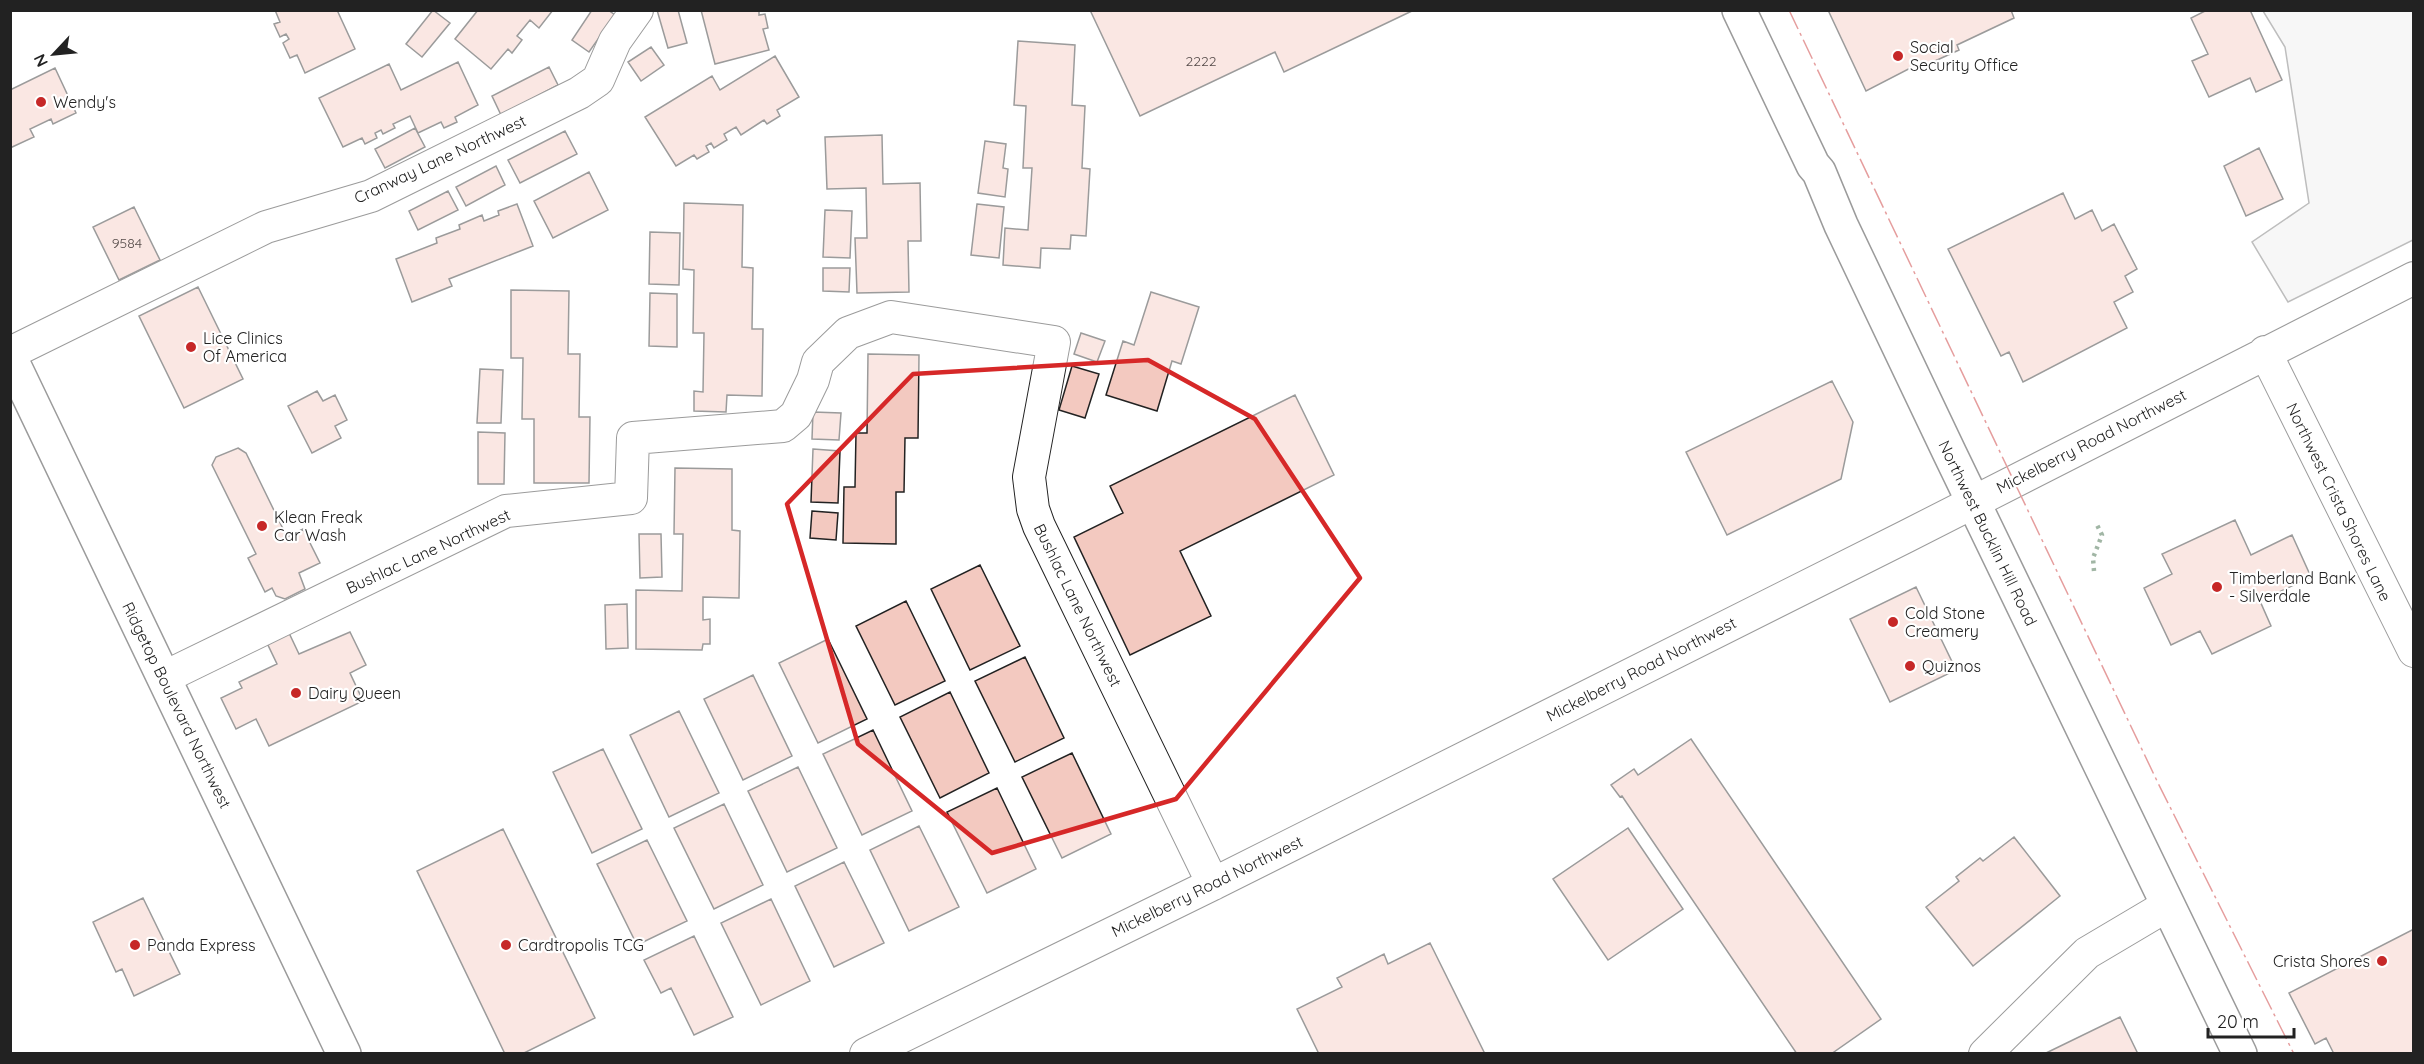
<svg xmlns="http://www.w3.org/2000/svg" width="2424" height="1064" font-family="Quicksand,sans-serif">
	<style>
		.green { fill: #eee; stroke: #6f6f6f; stroke-width: 1.5 }
		.building { fill: #f3c9c0; stroke: #222; stroke-width: 1.5 }
		.lines { fill: none; stroke-linecap: round; stroke-linejoin: round }
		.minor-casing { stroke: #222; stroke-width: 34 }
		.major-casing { stroke: #222; stroke-width: 36 }
		.minor { stroke: #fff; stroke-width: 32 }
		.major { stroke: #fff; stroke-width: 33 }
		.hedge { stroke: #2f5e38; stroke-width: 4.5; stroke-dasharray: 3 4.5; stroke-linecap: butt }
		.power { stroke: #c62828; stroke-width: 1.5; stroke-dasharray: 21 4.5 3 4.5; stroke-linecap: butt }
		.marked { fill: none; stroke: #d62828; stroke-width: 4.5; stroke-linejoin: round }
		.poi-dot { fill: #c62828; stroke: #fff; stroke-width: 2 }
		.labels { text-anchor: middle; dominant-baseline: central; stroke-width: 4.5; stroke-linejoin: round; paint-order: stroke }
		.number-label { font-size: 14px; fill: #564c4a }
		.poi-label { font-size: 16px; fill: #222; stroke: #fff; text-anchor: start }
		.street-label { font-size: 16px; fill: #222; stroke: #fff }
	</style>
	<rect width="100%" height="100%" fill="#fff"/>
	<path class="green" d="M 2263,11 L 2413,11 L 2413,240 L 2288,302 L 2252,242 L 2309,203 L 2285,47 Z"/>
	<path class="building" d="M 275,10 L 337,10 L 355,49 L 305,73 L 297,55 L 290,58 L 283,43 L 289,39 L 286,34 L 280,37 L 274,24 L 280,22 Z
		M 433,10 L 450,23 L 422,57 L 406,44 Z
		M 478,10 L 553,10 L 539,28 L 530,20 L 517,36 L 522,40 L 512,53 L 508,49 L 491,69 L 455,39 Z
		M 592,10 L 608,10 L 615,15 L 589,52 L 572,40 Z
		M 657,10 L 678,10 L 687,43 L 668,48 Z
		M 701,10 L 759,10 L 759,15 L 765,14 L 768,28 L 763,29 L 769,50 L 715,64 Z
		M 1090,10 L 1414,10 L 1284,72 L 1275,52 L 1140,116 Z
		M 1828,10 L 2011,10 L 2014,18 L 1957,45 L 1959,50 L 1924,66 L 1922,62 L 1866,91 Z
		M 2207,10 L 2250,10 L 2282,80 L 2256,92 L 2250,78 L 2209,97 L 2192,61 L 2208,54 L 2191,18 Z
		M 1018,41 L 1075,45 L 1072,105 L 1085,106 L 1082,168 L 1090,169 L 1086,236 L 1071,235 L 1070,249 L 1041,248 L 1040,268 L 1003,265 L 1005,228 L 1028,230 L 1032,168 L 1023,168 L 1026,106 L 1014,105 Z
		M 651,47 L 664,65 L 641,81 L 628,62 Z
		M 775,56 L 799,97 L 777,110 L 780,116 L 767,124 L 764,120 L 741,135 L 736,127 L 724,134 L 727,140 L 714,148 L 711,143 L 706,146 L 709,152 L 697,159 L 694,155 L 676,166 L 645,117 L 712,76 L 720,90 Z
		M 458,62 L 478,105 L 455,117 L 457,122 L 444,128 L 441,122 L 418,133 L 410,116 L 393,124 L 395,128 L 383,134 L 381,130 L 375,133 L 377,138 L 365,144 L 362,138 L 343,147 L 319,98 L 389,64 L 401,90 Z
		M 549,67 L 558,85 L 501,115 L 492,96 Z
		M 55,68 L 76,113 L 53,124 L 51,119 L 30,129 L 34,137 L 10,148 L 10,90 Z
		M 415,128 L 425,147 L 385,168 L 375,149 Z
		M 565,131 L 577,154 L 520,183 L 508,160 Z
		M 882,135 L 883,184 L 920,183 L 921,241 L 908,241 L 909,292 L 857,293 L 855,238 L 867,238 L 866,188 L 827,189 L 825,137 Z
		M 985,141 L 1006,144 L 1003,168 L 1008,169 L 1005,197 L 978,193 Z
		M 2259,148 L 2283,199 L 2246,216 L 2224,166 Z
		M 496,166 L 505,185 L 466,206 L 456,187 Z
		M 589,172 L 608,210 L 553,238 L 534,201 Z
		M 448,191 L 458,210 L 418,230 L 409,211 Z
		M 2063,193 L 2075,219 L 2092,210 L 2102,231 L 2114,224 L 2137,269 L 2125,276 L 2133,292 L 2114,302 L 2127,328 L 2023,382 L 2009,352 L 2001,356 L 1948,249 Z
		M 684,203 L 743,205 L 742,267 L 753,268 L 752,329 L 763,329 L 762,396 L 727,395 L 726,412 L 694,411 L 694,391 L 703,392 L 704,333 L 693,333 L 694,270 L 683,269 Z
		M 517,204 L 533,246 L 449,279 L 452,286 L 412,302 L 396,259 L 437,243 L 436,238 L 460,229 L 459,225 L 482,215 L 484,221 L 499,215 L 498,211 Z
		M 977,204 L 1004,207 L 999,258 L 971,255 Z
		M 134,207 L 160,260 L 119,280 L 93,227 Z
		M 825,210 L 852,211 L 850,258 L 823,257 Z
		M 650,232 L 680,233 L 679,285 L 649,284 Z
		M 823,268 L 850,268 L 849,292 L 823,291 Z
		M 198,287 L 243,379 L 184,408 L 139,316 Z
		M 511,290 L 569,291 L 568,354 L 580,354 L 579,417 L 590,417 L 589,483 L 534,483 L 534,419 L 522,419 L 523,358 L 511,358 Z
		M 1151,292 L 1199,307 L 1181,364 L 1172,361 L 1157,411 L 1106,395 L 1123,341 L 1134,345 Z
		M 650,293 L 677,294 L 677,347 L 649,346 Z
		M 1081,333 L 1105,341 L 1097,362 L 1074,354 Z
		M 868,354 L 919,355 L 918,438 L 905,438 L 904,492 L 896,492 L 896,544 L 843,543 L 844,487 L 855,487 L 856,433 L 867,433 Z
		M 1072,366 L 1099,374 L 1085,418 L 1059,410 Z
		M 480,369 L 503,370 L 501,423 L 477,423 Z
		M 1832,381 L 1853,422 L 1841,479 L 1727,535 L 1686,452 Z
		M 317,391 L 323,401 L 335,395 L 347,420 L 335,426 L 341,438 L 312,453 L 288,406 Z
		M 1295,395 L 1334,475 L 1180,551 L 1211,616 L 1130,655 L 1074,537 L 1123,513 L 1110,486 Z
		M 813,412 L 841,413 L 839,440 L 812,439 Z
		M 478,432 L 505,433 L 504,484 L 478,484 Z
		M 238,448 L 246,453 L 287,537 L 303,529 L 320,563 L 299,573 L 305,589 L 285,599 L 276,596 L 272,588 L 265,592 L 248,558 L 256,554 L 212,465 L 216,457 Z
		M 813,449 L 840,451 L 838,503 L 811,502 Z
		M 675,468 L 732,469 L 732,530 L 740,531 L 739,598 L 703,597 L 703,620 L 710,619 L 710,644 L 703,644 L 702,650 L 636,649 L 636,590 L 682,591 L 683,534 L 674,534 Z
		M 812,511 L 838,513 L 836,540 L 810,538 Z
		M 2235,520 L 2251,555 L 2292,535 L 2311,577 L 2260,601 L 2271,626 L 2212,654 L 2200,631 L 2171,645 L 2144,588 L 2172,574 L 2162,554 Z
		M 639,534 L 661,534 L 662,577 L 640,578 Z
		M 980,565 L 1020,646 L 970,670 L 931,589 Z
		M 1916,587 L 1956,670 L 1890,702 L 1850,619 Z
		M 906,601 L 945,681 L 895,705 L 856,626 Z
		M 627,604 L 628,648 L 606,649 L 605,605 Z
		M 350,632 L 366,665 L 350,673 L 363,701 L 269,746 L 256,719 L 236,729 L 221,698 L 242,688 L 239,682 L 277,664 L 267,643 L 289,633 L 299,654 Z
		M 828,639 L 867,719 L 818,743 L 779,663 Z
		M 1025,657 L 1064,738 L 1015,762 L 975,681 Z
		M 753,675 L 792,756 L 743,780 L 704,699 Z
		M 950,692 L 989,773 L 940,798 L 900,717 Z
		M 679,711 L 719,793 L 669,817 L 630,735 Z
		M 873,730 L 912,811 L 862,835 L 823,754 Z
		M 1691,739 L 1881,1019 L 1831,1054 L 1797,1054 L 1622,796 L 1620,797 L 1611,785 L 1634,769 L 1638,775 Z
		M 603,749 L 642,829 L 592,853 L 553,772 Z
		M 1072,753 L 1111,834 L 1062,858 L 1022,777 Z
		M 798,767 L 837,848 L 787,872 L 748,791 Z
		M 997,788 L 1036,869 L 987,893 L 947,812 Z
		M 724,804 L 763,885 L 714,909 L 674,828 Z
		M 919,826 L 959,907 L 909,931 L 870,850 Z
		M 1628,828 L 1683,909 L 1608,960 L 1553,879 Z
		M 503,829 L 595,1018 L 522,1054 L 505,1054 L 417,871 Z
		M 2014,837 L 2060,896 L 1973,966 L 1926,907 L 1959,881 L 1956,877 L 1980,858 L 1983,861 Z
		M 647,840 L 687,921 L 637,945 L 597,864 Z
		M 844,862 L 884,943 L 834,967 L 795,886 Z
		M 143,898 L 180,974 L 134,996 L 122,969 L 116,972 L 93,922 Z
		M 771,899 L 810,981 L 761,1005 L 721,923 Z
		M 2414,929 L 2414,1054 L 2334,1054 L 2326,1038 L 2315,1044 L 2289,993 Z
		M 694,936 L 733,1017 L 694,1035 L 671,988 L 661,993 L 644,960 Z
		M 1430,943 L 1485,1054 L 1319,1054 L 1297,1009 L 1342,987 L 1337,978 L 1384,954 L 1388,964 Z
		M 2120,1017 L 2138,1054 L 2044,1054 Z"/>
	<g class="lines">
		<defs>
			<path id="minor" d="M 2265,352 L 2414,651
				M 10,353 L 266,227 L 371,196 L 579,93 L 598,80 L 615,41 L 637,10
				M 165,677 L 506,511 L 631,498 L 633,438 L 783,426 L 796,415 L 813,380 L 818,362 L 848,333 L 891,317 L 1054,342 L 1029,477 L 1033,509 L 1039,526 L 1213,884
				M 866,1054 L 1213,884 L 1907,536 L 2414,278
				M 1985,1054 L 2087,953 L 2168,905"/>
			<path id="major" d="M 1739,10 L 1813,165 L 1819,172 L 1841,225 L 1950,454 L 2240,1054
				M 10,357 L 344,1054"/>
		</defs>
		<use href="#minor" class="minor-casing"/>
		<use href="#major" class="major-casing"/>
		<use href="#minor" class="minor"/>
		<use href="#major" class="major"/>
		<path class="hedge" d="M 2094,571 L 2093,558 L 2102,535 L 2097,525"/>
		<path class="power" d="M 1789,10 L 2158,783 L 2294,1054"/>
	</g>
	<path d="M0 0H2424V1064H0ZM 1148,360 L 1255,419 L 1360,578 L 1176,799 L 992,853 L 858,744 L 787,504 L 913,374 Z" fill="#fff" fill-opacity=".55" fill-rule="evenodd"/>
	<path class="marked" d="M 1148,360 L 1255,419 L 1360,578 L 1176,799 L 992,853 L 858,744 L 787,504 L 913,374 Z"/>
	<g class="poi-dot">
		<circle cx="1898" cy="56" r="6"/>
		<circle cx="41" cy="102" r="6"/>
		<circle cx="191" cy="347" r="6"/>
		<circle cx="262" cy="526" r="6"/>
		<circle cx="2217" cy="587" r="6"/>
		<circle cx="1893" cy="622" r="6"/>
		<circle cx="1910" cy="666" r="6"/>
		<circle cx="296" cy="693" r="6"/>
		<circle cx="135" cy="945" r="6"/>
		<circle cx="506" cy="945" r="6"/>
		<circle cx="2382" cy="961" r="6"/>
	</g>
	<g class="labels">
		<g class="number-label">
			<text x="1201" y="61">2222</text>
			<text x="127" y="243">9584</text>
		</g>
		<g class="poi-label">
			<text x="1910" y="47">Social<tspan x="1910" dy="18">Security Office</tspan></text>
			<text x="53" y="102">Wendy's</text>
			<text x="203" y="338">Lice Clinics<tspan x="203" dy="18">Of America</tspan></text>
			<text x="274" y="517">Klean Freak<tspan x="274" dy="18">Car Wash</tspan></text>
			<text x="2229" y="578">Timberland Bank<tspan x="2229" dy="18">- Silverdale</tspan></text>
			<text x="1905" y="613">Cold Stone<tspan x="1905" dy="18">Creamery</tspan></text>
			<text x="1922" y="666">Quiznos</text>
			<text x="308" y="693">Dairy Queen</text>
			<text x="147" y="945">Panda Express</text>
			<text x="518" y="945">Cardtropolis TCG</text>
			<text x="2370" y="961" text-anchor="end">Crista Shores</text>
		</g>
		<g class="street-label">
			<text transform="translate(440 159) rotate(-25)">Cranway Lane Northwest</text>
			<text transform="translate(2091 441) rotate(-27)">Mickelberry Road Northwest</text>
			<text transform="translate(2339 502) rotate(64)">Northwest Crista Shores Lane</text>
			<text transform="translate(1988 533) rotate(64)">Northwest Bucklin Hill Road</text>
			<text transform="translate(428 551) rotate(-25)">Bushlac Lane Northwest</text>
			<text transform="translate(1078 605) rotate(64)">Bushlac Lane Northwest</text>
			<text transform="translate(1641 669) rotate(-27)">Mickelberry Road Northwest</text>
			<text transform="translate(177 705) rotate(64)">Ridgetop Boulevard Northwest</text>
			<text transform="translate(1207 886) rotate(-26)">Mickelberry Road Northwest</text>
		</g>
	</g>
	<rect width="2424" height="1064" fill="none" stroke="#222222" stroke-width="24"/>
	<g transform="translate(54 54) rotate(244)" stroke="#ffffff" stroke-width="4.5" paint-order="stroke">
	<path d="M0-4.5L10 22L0 15L-10 22Z" fill="#222222"/>
	<text y="-9" font-size="16" font-weight="bold" text-anchor="middle" fill="#222222">N</text>
	</g>
	<path d="M2208 1028v9h86v-9" fill="none" stroke="#222222" stroke-width="3"/>
	<text x="2217" y="1028" font-size="18" fill="#222222" stroke="#ffffff" stroke-width="4.5" paint-order="stroke">20 m</text>
</svg>
